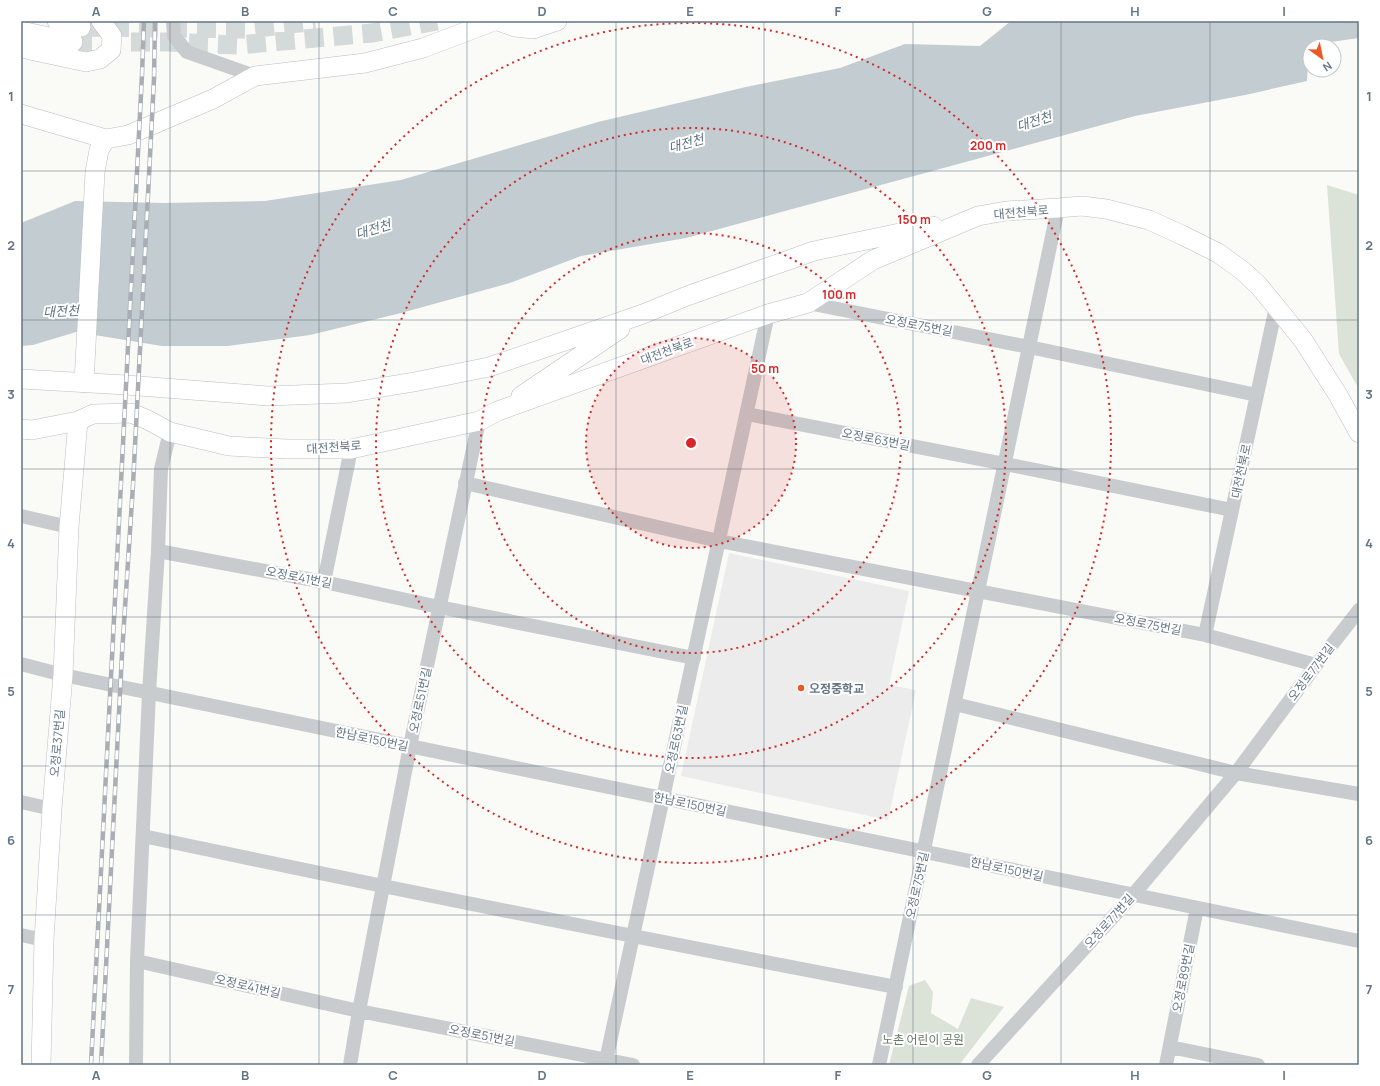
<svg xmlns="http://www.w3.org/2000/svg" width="1380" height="1086" font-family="Manrope,'Noto Sans KR',sans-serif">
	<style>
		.built { fill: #ebeceb }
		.green { fill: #dbe2d8 }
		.water { fill: #c2ccd1 }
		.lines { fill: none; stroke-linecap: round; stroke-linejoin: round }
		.secondary-tunnel { stroke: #d4d9da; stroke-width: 19; stroke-dasharray: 19 10; stroke-linecap: butt }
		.secondary-casing { stroke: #babfc4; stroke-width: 20 }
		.street { stroke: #c8cccf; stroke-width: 14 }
		.secondary { stroke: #fff; stroke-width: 19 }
		.rail-casing { stroke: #a8aeb4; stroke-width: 4.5 }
		.rail { stroke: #fff; stroke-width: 3; stroke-dasharray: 9; stroke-linecap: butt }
		.grid { fill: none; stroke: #637584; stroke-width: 1; stroke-opacity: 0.55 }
		.ring { fill: none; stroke: #d62828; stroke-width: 2; stroke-dasharray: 2 4 }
		.poi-dot { fill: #ee5824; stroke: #fff; stroke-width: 1.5 }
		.labels { text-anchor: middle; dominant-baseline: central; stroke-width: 4; stroke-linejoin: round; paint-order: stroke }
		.street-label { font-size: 12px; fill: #637584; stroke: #fff }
		.poi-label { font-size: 12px; font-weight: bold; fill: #637584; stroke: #fff; text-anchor: start }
		.park-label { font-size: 12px; fill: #667b62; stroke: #fff }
		.water-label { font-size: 13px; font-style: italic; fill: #5e747e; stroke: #fff }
		.centre { fill: #d62828; stroke: #fff; stroke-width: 2 }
		.ring-label { font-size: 12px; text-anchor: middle; font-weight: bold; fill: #d62828; stroke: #fff; stroke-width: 4; stroke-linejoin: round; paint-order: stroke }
		.neatline { fill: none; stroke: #637584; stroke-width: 1.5 }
		.grid-label { font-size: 13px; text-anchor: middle; font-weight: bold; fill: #637584 }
	</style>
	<rect width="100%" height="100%" fill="#fafaf7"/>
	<path class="built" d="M 729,553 L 909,591 L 889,685 L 916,690 L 888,820 L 681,776 Z"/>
	<path class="green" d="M 1327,185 L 1359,195 L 1359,389 L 1339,354 Z
		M 925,980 L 933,992 L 931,1013 L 958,1029 L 971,998 L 1004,1007 L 959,1065 L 889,1065 L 909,986 Z"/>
	<path class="water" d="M 1011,21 L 1359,21 L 1359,38 L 1309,45 L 1307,81 L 1245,95 L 1135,116 L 686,238 L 581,256 L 510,283 L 401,313 L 310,335 L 227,346 L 162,346 L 76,332 L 33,345 L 21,346 L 21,223 L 75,201 L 164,203 L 265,201 L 401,180 L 598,122 L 746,87 L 840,68 L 905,44 L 980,46 Z"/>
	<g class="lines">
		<path class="secondary-tunnel" d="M 81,27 L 249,29 L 315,21
			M 73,42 L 168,42 L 238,45 L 372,33 L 437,21"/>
		<defs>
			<path id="secondary" d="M 57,21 L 81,27
				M 498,21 L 515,27 L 533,29 L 557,21
				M 21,31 L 73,42
				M 21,48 L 86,62 L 100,59 L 111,50 L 112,36 L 101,21
				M 21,114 L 106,139
				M 21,379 L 126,385 L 268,396 L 347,393 L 414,382 L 489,367 L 643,314 L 687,296 L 814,251 L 933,226
				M 84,383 L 95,172 L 99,150 L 106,139 L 128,135 L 213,99 L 255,76 L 365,63 L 423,48 L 494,21
				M 521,396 L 620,329
				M 21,429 L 32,430 L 78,421 L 93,414 L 131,413 L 148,420 L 170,432 L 229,446 L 287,449 L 351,449 L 479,421 L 498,411 L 768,314 L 808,303 L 873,260 L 978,216 L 1006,211 L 1058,208 L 1082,206 L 1106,209 L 1149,220 L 1182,235 L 1218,253 L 1243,271 L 1259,286 L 1303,340 L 1338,395 L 1359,433
				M 41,1065 L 44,940 L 52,809 L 63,675 L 69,527 L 78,421"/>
		</defs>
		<use href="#secondary" class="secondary-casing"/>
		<path class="street" d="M 173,21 L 174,36 L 187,52 L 255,76
			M 808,303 L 1029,347 L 1257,395
			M 747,414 L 1005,464 L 1232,510
			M 465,483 L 719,541 L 1205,635 L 1316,665
			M 21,516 L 69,527
			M 158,551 L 324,582 L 439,607 L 694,658
			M 324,582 L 351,449
			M 1205,635 L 1276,307
			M 21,664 L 63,675 L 1359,941
			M 955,704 L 1236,773 L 1359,794
			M 21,802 L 52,809
			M 143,836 C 393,889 644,939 896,987
			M 21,935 L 44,940
			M 137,961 L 359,1011 L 633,1065
			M 1170,1047 L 1258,1065
			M 136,1065 L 137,961 L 149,693 L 158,551 L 161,469 L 170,432
			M 350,1065 L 359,1011 L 410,746 L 479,421
			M 605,1065 L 768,314
			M 879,1065 L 1058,208
			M 978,1065 L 1133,895 L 1236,773 L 1316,665 L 1359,610
			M 1166,1065 L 1197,908"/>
		<use href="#secondary" class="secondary"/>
		<defs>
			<path id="rail" d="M 91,1065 L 142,75 L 144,21
				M 101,1065 L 122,654 L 133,485 L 154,79 L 155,21"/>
		</defs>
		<use href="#rail" class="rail-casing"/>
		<use href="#rail" class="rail"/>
	</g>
	<path class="grid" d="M 170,21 L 170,1065M 319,21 L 319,1065M 467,21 L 467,1065M 616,21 L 616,1065M 764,21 L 764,1065M 913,21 L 913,1065M 1061,21 L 1061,1065M 1210,21 L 1210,1065M 21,171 L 1359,171M 21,320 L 1359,320M 21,469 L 1359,469M 21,617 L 1359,617M 21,766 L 1359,766M 21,915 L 1359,915"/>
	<circle cx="691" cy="443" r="105" fill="#d62828" fill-opacity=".12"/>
	<g class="ring">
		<circle cx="691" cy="443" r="105"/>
		<circle cx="691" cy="443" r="210"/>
		<circle cx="691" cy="443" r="315"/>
		<circle cx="691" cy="443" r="420"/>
	</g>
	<circle class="poi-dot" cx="801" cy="688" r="4"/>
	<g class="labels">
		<g class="street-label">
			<text transform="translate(1021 212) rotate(-5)">대전천북로</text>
			<text transform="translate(919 325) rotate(11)">오정로75번길</text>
			<text transform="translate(667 351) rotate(-20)">대전천북로</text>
			<text transform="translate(876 439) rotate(11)">오정로63번길</text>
			<text transform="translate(334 447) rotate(-4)">대전천북로</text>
			<text transform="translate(1241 471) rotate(-78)">대전천북로</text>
			<text transform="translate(299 577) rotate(11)">오정로41번길</text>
			<text transform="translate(1148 624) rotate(11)">오정로75번길</text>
			<text transform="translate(1311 672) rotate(-53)">오정로77번길</text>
			<text transform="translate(420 700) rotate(-78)">오정로51번길</text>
			<text transform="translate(372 739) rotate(12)">한남로150번길</text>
			<text transform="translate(676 739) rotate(-78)">오정로63번길</text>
			<text transform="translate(57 743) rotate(-85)">오정로37번길</text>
			<text transform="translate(690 804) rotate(12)">한남로150번길</text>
			<text transform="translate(1007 869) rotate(12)">한남로150번길</text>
			<text transform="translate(917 885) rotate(-78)">오정로75번길</text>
			<text transform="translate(1109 921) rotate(-48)">오정로77번길</text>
			<text transform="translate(1183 978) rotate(-79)">오정로89번길</text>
			<text transform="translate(248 986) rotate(13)">오정로41번길</text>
			<text transform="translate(482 1035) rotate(11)">오정로51번길</text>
		</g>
		<g class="poi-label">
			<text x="809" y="688">오정중학교</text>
		</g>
		<g class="park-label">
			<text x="923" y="1039">노촌 어린이 공원</text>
		</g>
		<g class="water-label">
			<text transform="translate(1034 121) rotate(-18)">대전천</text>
			<text transform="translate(686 143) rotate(-15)">대전천</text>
			<text transform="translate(373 229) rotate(-17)">대전천</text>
			<text transform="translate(61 311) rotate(-3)">대전천</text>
		</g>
	</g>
	<circle cx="691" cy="443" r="6" class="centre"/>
	<g class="ring-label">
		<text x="988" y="150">200 m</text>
		<text x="914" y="224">150 m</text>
		<text x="839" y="299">100 m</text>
		<text x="765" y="373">50 m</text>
	</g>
	<rect width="1380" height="1086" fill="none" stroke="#ffffff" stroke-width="44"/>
	<g transform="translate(1322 58) rotate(147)"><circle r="19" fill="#ffffff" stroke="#c1c8ce"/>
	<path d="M0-3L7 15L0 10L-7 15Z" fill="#ee5824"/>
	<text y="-6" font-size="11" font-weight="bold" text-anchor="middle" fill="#637584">N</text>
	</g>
	<rect x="22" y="22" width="1336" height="1042" class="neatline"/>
	<g class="grid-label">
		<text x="96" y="16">A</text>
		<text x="245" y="16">B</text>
		<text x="393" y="16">C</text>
		<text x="542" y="16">D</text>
		<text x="690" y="16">E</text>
		<text x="838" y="16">F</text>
		<text x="987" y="16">G</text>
		<text x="1135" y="16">H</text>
		<text x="1284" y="16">I</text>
		<text x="11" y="101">1</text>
		<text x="1369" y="101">1</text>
		<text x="11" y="250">2</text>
		<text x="1369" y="250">2</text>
		<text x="11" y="399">3</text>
		<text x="1369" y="399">3</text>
		<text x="11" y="548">4</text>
		<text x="1369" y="548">4</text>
		<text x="11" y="696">5</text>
		<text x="1369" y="696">5</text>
		<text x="11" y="845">6</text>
		<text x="1369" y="845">6</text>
		<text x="11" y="994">7</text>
		<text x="1369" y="994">7</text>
		<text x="96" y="1080">A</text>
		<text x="245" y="1080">B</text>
		<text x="393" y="1080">C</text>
		<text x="542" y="1080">D</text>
		<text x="690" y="1080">E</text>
		<text x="838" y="1080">F</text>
		<text x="987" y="1080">G</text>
		<text x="1135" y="1080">H</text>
		<text x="1284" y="1080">I</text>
	</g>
</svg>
